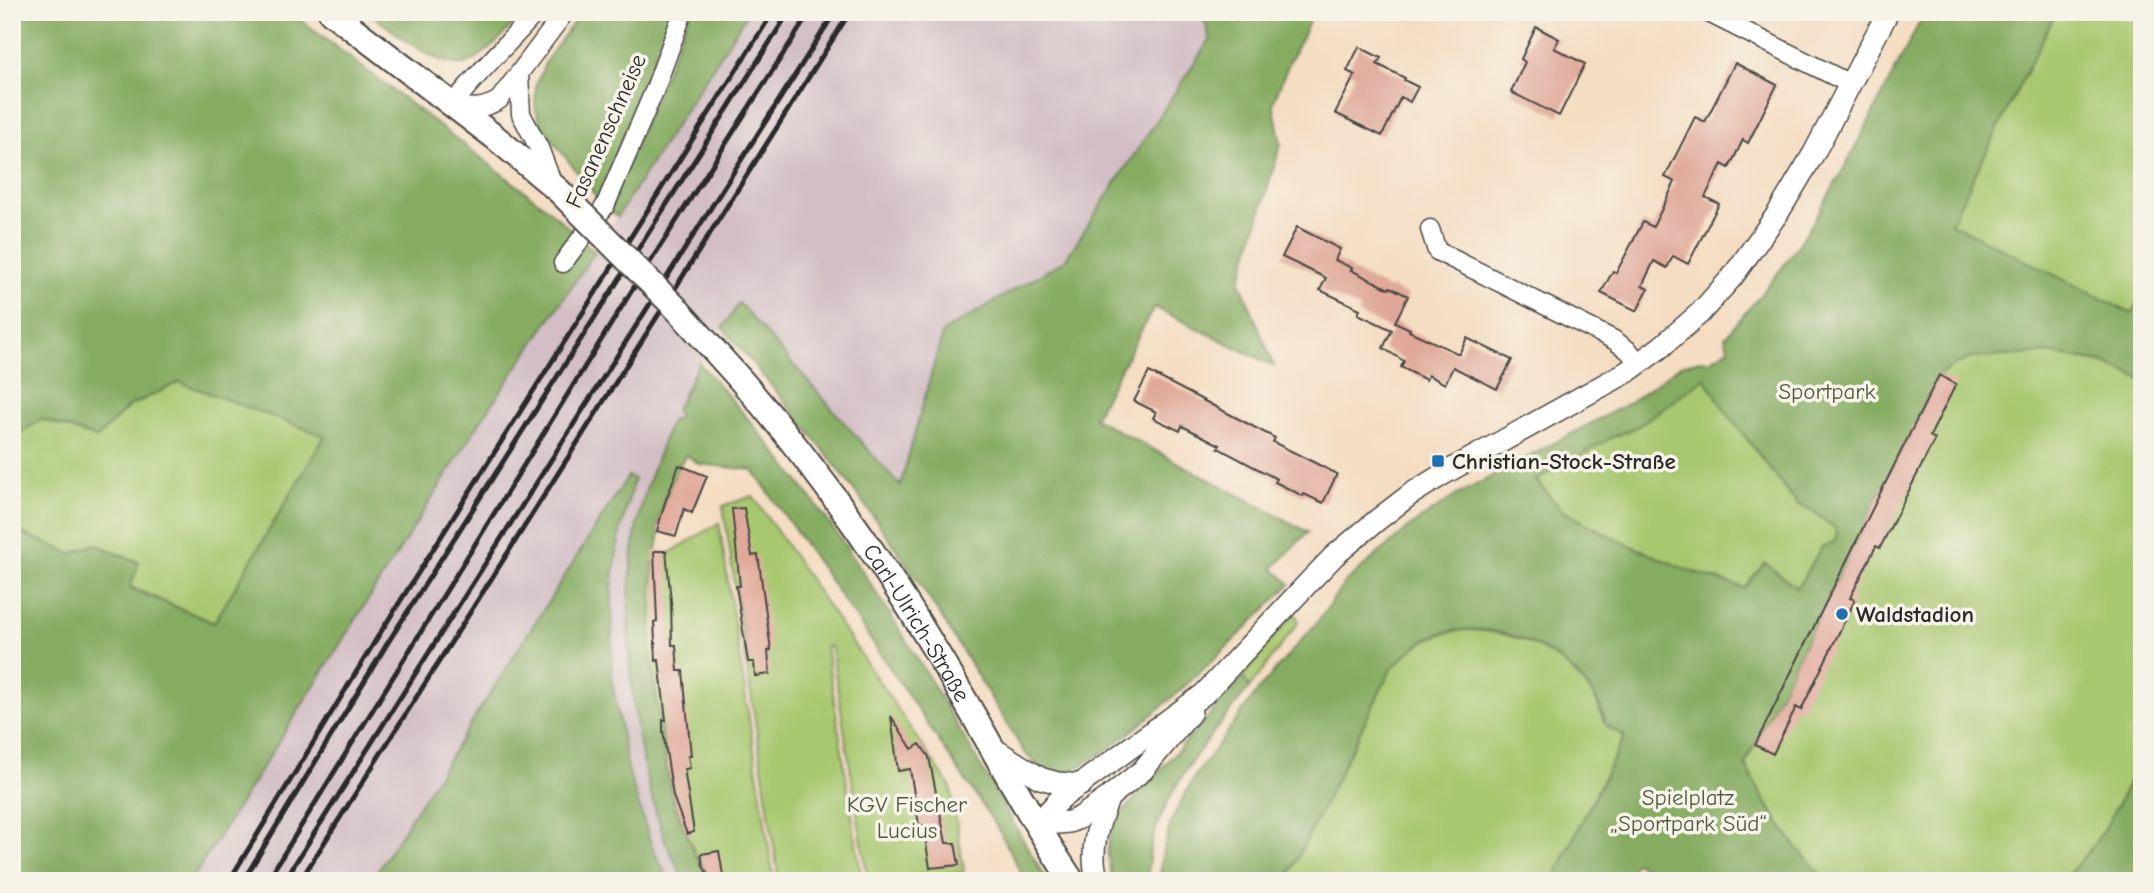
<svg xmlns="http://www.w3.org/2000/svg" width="2154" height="893" font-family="'Comic Neue',sans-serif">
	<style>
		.industrial { fill: #d2bec4 }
		.green { fill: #a8c870; stroke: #6a7a4e; stroke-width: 2 }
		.forest { fill: #86ac62; stroke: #586c46; stroke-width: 2; fill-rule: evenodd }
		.building { fill: #e0a89a }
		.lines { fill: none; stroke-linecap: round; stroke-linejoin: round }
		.minor-casing { stroke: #494642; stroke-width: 21 }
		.tertiary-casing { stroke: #494642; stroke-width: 24 }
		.secondary-casing { stroke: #494642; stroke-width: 28 }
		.minor { stroke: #fff; stroke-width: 18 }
		.tertiary { stroke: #fff; stroke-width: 21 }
		.secondary { stroke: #fff; stroke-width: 24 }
		.rail { stroke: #2b2b2b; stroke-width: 5 }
		.secondary-bridge-casing { stroke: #494642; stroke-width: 28; stroke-linecap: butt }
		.secondary-bridge { stroke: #fff; stroke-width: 24 }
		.poi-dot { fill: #1f6fb2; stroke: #f7f3e8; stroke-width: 2.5 }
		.labels { text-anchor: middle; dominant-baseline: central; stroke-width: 7; stroke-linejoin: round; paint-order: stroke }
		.street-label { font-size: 23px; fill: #2b2b2b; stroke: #f7f3e8 }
		.park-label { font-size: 23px; fill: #505a40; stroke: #f7f3e8 }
		.poi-label { font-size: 23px; font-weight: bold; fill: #2b2b2b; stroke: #f7f3e8; text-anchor: start }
	</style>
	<rect width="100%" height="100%" fill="#f7f3e8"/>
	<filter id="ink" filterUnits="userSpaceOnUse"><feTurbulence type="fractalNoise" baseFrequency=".0143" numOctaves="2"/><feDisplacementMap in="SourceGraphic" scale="14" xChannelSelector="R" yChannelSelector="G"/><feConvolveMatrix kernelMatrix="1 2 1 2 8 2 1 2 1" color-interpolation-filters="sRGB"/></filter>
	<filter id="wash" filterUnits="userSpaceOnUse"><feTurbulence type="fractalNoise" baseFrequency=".00686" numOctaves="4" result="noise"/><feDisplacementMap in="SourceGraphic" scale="28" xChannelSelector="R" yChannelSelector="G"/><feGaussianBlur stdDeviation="1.57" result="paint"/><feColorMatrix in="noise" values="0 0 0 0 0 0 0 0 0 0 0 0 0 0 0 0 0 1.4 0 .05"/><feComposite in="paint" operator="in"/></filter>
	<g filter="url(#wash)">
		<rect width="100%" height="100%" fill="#f4ddc2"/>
		<path class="industrial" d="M 748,12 L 1202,12 L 1211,39 L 1065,260 L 943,332 L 900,486 L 739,304 L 700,363 L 675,411 L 679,413 L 675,422 L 671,420 L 649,479 L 635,535 L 629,588 L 665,840 L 685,881 L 669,881 L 652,844 L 628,770 L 612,682 L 612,587 L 620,532 L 634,480 L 628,476 L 371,881 L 191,881 L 480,422 L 595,252 Z"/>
		<path class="green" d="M 2056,12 L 2142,12 L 2142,295 L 2132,314 L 1950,223 Z
			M 2048,353 L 2102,362 L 2142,379 L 2142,754 L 2106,828 L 2086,856 L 2061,881 L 1866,881 L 1863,879 L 1862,881 L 1829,881 C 1795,852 1764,804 1745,764 L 1939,375 L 1954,366 L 1970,358 Z
			M 1705,377 L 1724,409 L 1797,504 L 1814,512 L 1836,529 C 1839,540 1832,545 1822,547 L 1797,588 L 1745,588 L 1684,569 L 1613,538 L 1561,510 L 1536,480 L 1613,437 L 1635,428 Z
			M 179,382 L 325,436 L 214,623 L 130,587 L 139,562 L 95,544 L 72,554 L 12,529 L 12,439 L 42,419 L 97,438 L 129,406 Z
			M 753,496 L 951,788 L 964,871 L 904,881 L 868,881 L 831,646 L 826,647 L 862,881 L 779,881 L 723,506 Z
			M 719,523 L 774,881 L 711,881 L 695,854 L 672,798 L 666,767 L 650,653 L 653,563 Z
			M 1294,614 L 1297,617 L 1298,623 L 1250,687 L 1243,678 L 1258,658 L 1258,655 Z
			M 1466,630 C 1517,631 1564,652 1593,695 C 1599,704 1601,717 1606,725 C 1609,729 1620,733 1625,735 L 1552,881 L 1286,881 L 1391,669 C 1414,644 1432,633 1466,630 Z"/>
		<path class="forest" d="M 12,12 L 290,12 L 548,209 L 595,252 L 480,422 L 191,881 L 12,881 L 12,529 L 72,554 L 95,544 L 139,563 L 130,588 L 214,623 L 325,436 L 179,382 L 129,406 L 97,438 L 42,419 L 12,439 Z
			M 368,12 L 523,12 C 509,29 488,55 467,63 C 440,72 390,28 368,12 Z
			M 581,12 L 672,12 L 598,199 L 542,127 L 535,108 L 536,85 L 546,61 Z
			M 690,12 L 748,12 L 617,217 L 609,209 Z
			M 1202,12 L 1314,12 L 1289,63 L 1273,103 L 1281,143 L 1240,281 L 1274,366 L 1154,307 L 1094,418 L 1308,532 L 1273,568 L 1290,584 C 1255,620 1100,778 1054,773 C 1042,772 1032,760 1024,752 C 977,675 931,597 878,523 C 830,455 777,392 723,328 L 739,303 L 900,486 L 943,332 L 1065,260 L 1210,39 Z
			M 1925,12 L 2056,12 L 1951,223 L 2132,314 L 2142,295 L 2142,379 L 2102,362 L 2048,353 L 1970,358 L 1954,366 L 1939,375 L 1745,764 C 1764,804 1795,852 1829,881 L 1672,881 L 1635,862 L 1625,881 L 1552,881 L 1625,736 C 1620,733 1609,729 1606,725 C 1604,722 1605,718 1603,715 C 1599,703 1592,692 1584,683 C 1553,647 1507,626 1459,630 C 1449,631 1438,633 1428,638 C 1414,646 1402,658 1391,669 L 1286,881 L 1160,881 L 1162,855 L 1172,819 L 1195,776 L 1260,688 L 1319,620 L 1345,582 L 1412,525 L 1455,496 L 1629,403 L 1681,365 L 1700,360 L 1709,361 L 1729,349 L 1725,337 C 1750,307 1777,277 1799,244 C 1847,170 1884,90 1925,12 ZM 1705,378 L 1724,409 L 1797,504 L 1814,512 L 1836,529 C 1839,540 1832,545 1822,547 L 1797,588 L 1765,563 L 1744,588 L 1684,569 L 1613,538 L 1561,510 L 1536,480 L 1613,437 L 1635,428 Z
			M 699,363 C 755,425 809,491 855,560 C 924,664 984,773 1047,881 L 1025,881 L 999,830 L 858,621 L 753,470 L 699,464 L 686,455 C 671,477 664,505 657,530 L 660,532 L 655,562 L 653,563 L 650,653 L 666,767 L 672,798 L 695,854 L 711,881 L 685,881 C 678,867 669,852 664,837 C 632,746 620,633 635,537 C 641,496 657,458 671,420 L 675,421 L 679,414 L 675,411 Z
			M 628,476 L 634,479 L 620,532 L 612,587 L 612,682 L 628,770 L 651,844 L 669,881 L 371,881 Z
			M 1243,678 L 1250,687 C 1213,733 1171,779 1153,838 C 1149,851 1148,867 1147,881 L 1113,881 C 1105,851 1105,844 1118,817 Z
			M 2142,754 L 2141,881 L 2061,881 C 2101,846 2120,801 2142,754 Z"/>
		<g id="blocks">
			<path class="building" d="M 1536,27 L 1559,39 L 1554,48 L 1585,64 L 1559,116 L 1511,92 L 1525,62 L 1521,59 Z
				M 1359,47 L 1381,58 L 1377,64 L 1405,78 L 1404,80 L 1418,87 L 1410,102 L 1401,97 L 1382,136 L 1335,113 L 1355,75 L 1347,71 Z
				M 1735,63 L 1777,85 L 1748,143 L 1743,140 L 1729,168 L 1722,164 L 1705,197 L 1719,204 L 1688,264 L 1673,256 L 1667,268 L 1654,261 L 1642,286 L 1648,289 L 1637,311 L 1601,293 L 1613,271 L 1616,273 L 1643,222 L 1653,227 L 1675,182 L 1665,177 L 1695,117 L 1705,122 Z
				M 1297,227 L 1340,249 L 1335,260 L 1352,268 L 1351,270 L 1389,289 L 1390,287 L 1408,296 L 1395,322 L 1410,329 L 1409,331 L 1459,354 L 1467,338 L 1512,360 L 1497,389 L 1453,367 L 1445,384 L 1428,375 L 1426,380 L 1401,367 L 1404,361 L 1383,348 L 1392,330 L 1358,314 L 1360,309 L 1320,290 L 1326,278 L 1282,257 Z
				M 1149,372 L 1275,438 L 1273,442 L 1337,474 L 1323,503 L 1304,494 L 1303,496 L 1275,482 L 1277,479 L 1218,448 L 1220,445 L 1182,426 L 1180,431 L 1153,418 L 1156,412 L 1134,401 Z
				M 1939,375 L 1956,384 L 1930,436 L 1935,439 L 1880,548 L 1876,546 L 1850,598 L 1855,600 L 1801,710 L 1796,707 L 1773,754 L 1755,745 Z
				M 679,465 L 707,476 L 692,513 L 684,509 L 676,536 L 657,531 L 665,502 Z
				M 744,508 L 752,556 L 758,555 L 771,650 L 768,651 L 770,674 L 755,676 L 754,662 L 748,662 L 736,586 L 740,586 L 732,509 Z
				M 654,551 L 666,551 L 671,602 L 672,645 L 676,645 L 678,671 L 683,671 L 691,756 L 688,756 L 690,768 L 685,769 L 685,775 L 694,832 L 687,834 L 673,796 L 663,731 L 663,720 L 666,720 L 659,660 L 656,661 L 654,622 L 657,621 Z
				M 891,716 L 912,749 L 920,744 L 929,757 L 946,843 L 955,843 L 959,865 L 930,868 L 923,825 L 919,825 L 910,769 L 898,771 Z
				M 719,851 L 724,881 L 712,881 L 703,866 L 701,854 Z"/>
		</g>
	</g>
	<g filter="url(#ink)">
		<use href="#blocks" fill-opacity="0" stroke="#494642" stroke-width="2"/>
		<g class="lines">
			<defs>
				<path id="minor" d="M 536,12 C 509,43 479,71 453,104 C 471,109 482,110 499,100 L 565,12
					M 1707,12 L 1850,84
					M 519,73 L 521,114 L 539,148 L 553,185
					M 1430,229 L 1437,251 L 1614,340 L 1629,351 L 1639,364
					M 563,263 L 605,206 L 655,89 L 683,12"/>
				<path id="tertiary" d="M 994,749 L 1040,778 L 1058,783 L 1081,785
					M 1036,825 L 1060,799 L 1204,694 L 1308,583 L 1334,556 L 1376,521 L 1411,494 L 1445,473 L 1627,372 L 1661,347 L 1700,313 L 1733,276 L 1778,213 L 1814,153 L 1888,12
					M 1036,825 L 1069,822 L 1079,818 L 1109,797 L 1143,770 L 1191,712
					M 1098,881 C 1088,852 1098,824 1109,797"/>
				<g id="secondary">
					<path d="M 331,12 L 496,138 L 558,190"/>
					<path id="s1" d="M 739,378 C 812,461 877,553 934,648 C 981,725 1022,806 1072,881"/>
				</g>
			</defs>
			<use href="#minor" class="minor-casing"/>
			<use href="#tertiary" class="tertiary-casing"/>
			<use href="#secondary" class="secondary-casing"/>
			<use href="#minor" class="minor"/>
			<use href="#tertiary" class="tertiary"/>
			<use href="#secondary" class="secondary"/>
			<path class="rail" d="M 229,881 L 377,638 L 773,12
				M 243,881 L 387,644 L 789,12
				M 267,881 L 629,295 L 810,12
				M 284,881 L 835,12
				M 300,881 L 850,12"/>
			<defs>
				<path id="secondary-bridge" d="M 558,190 L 676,308 L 739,378"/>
			</defs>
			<use href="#secondary-bridge" class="secondary-bridge-casing"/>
			<use href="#secondary-bridge" class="secondary-bridge"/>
		</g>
	</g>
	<g class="poi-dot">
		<rect x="1431" y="454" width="14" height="14" rx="3.5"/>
		<circle cx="1842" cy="614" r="7"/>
	</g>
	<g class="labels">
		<g class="street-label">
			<text transform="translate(606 131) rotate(-66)">Fasanenschneise</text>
			<text stroke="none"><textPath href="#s1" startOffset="303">Carl-Ulrich-Straße</textPath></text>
		</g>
		<g class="park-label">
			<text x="1827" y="391">Sportpark</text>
			<text x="1688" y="797">Spielplatz<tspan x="1688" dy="26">„Sportpark Süd“</tspan></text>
			<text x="907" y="804">KGV Fischer<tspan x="907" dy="26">Lucius</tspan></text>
		</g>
		<g class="poi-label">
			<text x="1452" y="461">Christian-Stock-Straße</text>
			<text x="1856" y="614">Waldstadion</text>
		</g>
	</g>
	<rect width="2154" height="893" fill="none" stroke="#f7f3e8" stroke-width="42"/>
</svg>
